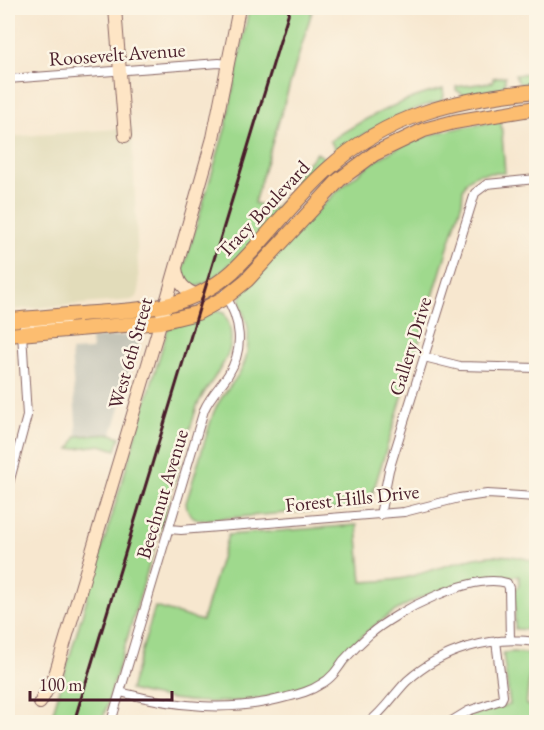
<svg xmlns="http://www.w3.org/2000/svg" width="544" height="730" font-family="'EB Garamond',serif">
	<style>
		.built { fill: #e2dcba }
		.industrial { fill: #c5c5b8 }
		.green { fill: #9fd98d; stroke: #747c5c; stroke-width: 1.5 }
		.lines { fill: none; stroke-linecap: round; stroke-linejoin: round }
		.street-casing { stroke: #876564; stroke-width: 10 }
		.secondary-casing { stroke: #876564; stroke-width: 14 }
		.primary-casing { stroke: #876564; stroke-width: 16 }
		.street { stroke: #fff; stroke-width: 8 }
		.secondary { stroke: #fee5c5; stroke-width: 12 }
		.primary { stroke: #fcbd6f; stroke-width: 14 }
		.rail { stroke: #4a1f2b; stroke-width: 3 }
		.labels { text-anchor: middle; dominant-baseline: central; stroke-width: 5; stroke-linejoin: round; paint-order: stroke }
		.street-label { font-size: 20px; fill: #4a1f2b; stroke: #fcf5e5 }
	</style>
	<rect width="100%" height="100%" fill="#fcf5e5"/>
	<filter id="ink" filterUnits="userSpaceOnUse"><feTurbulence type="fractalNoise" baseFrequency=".0167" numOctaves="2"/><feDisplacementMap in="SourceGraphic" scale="12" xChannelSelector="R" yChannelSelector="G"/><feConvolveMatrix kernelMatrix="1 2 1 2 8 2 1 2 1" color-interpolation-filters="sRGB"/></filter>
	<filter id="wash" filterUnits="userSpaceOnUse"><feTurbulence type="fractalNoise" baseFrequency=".008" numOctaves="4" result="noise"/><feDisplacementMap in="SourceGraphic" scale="24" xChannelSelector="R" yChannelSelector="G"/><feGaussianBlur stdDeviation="1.35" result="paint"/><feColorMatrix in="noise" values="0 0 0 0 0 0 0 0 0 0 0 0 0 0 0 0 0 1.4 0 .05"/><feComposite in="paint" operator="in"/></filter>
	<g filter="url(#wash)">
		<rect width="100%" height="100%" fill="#f7e7cf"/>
		<path class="built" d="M 132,128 L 139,291 L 137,297 L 131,300 L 8,310 L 8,137 Z"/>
		<path class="industrial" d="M 133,335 L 140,339 L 112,434 L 77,436 L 71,351 L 92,350 L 91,338 Z"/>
		<path class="green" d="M 249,8 L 313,8 L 254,203 L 274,209 L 296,185 L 295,176 L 317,153 L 323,157 L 327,162 C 304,187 223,284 195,287 C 187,285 183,278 183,270 L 226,126 Z
			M 536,72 L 536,82 L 520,84 L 517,80 L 515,75 Z
			M 505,76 L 505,83 L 501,88 L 464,95 L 456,90 L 456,87 L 493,82 L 493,78 Z
			M 443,89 L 444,96 L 441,101 C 402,111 370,128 338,153 L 330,141 C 366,117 401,99 443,89 Z
			M 501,121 L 505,173 C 490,174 471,169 464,187 C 462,191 463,197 462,202 L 370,502 L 361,507 L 201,520 C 192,518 187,512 186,503 L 213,414 C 221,391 244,377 247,352 C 248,344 249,336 248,328 C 246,315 236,304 243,292 C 292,239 351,161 421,138 C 447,129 474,125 501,121 Z
			M 216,311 L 224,313 C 246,353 211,374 197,406 L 102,722 L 50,722 L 168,328 L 200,318 Z
			M 112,434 L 120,437 L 116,450 L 101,445 L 70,449 L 77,436 Z
			M 357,525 L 362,582 C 377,581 394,581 409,577 C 451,565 493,545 536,562 L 535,630 L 515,629 L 515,590 L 519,586 L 519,576 C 459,579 406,596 361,637 C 347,650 336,670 321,680 C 312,686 301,688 291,691 C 238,707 183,705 130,690 L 155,607 L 202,621 L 228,535 Z
			M 513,652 L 532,654 L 526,705 L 536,708 L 536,722 L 458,722 L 484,710 L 510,705 L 503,653 Z"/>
	</g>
	<g filter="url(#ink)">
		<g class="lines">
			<defs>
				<path id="street" d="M 8,79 L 219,63 L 228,64
					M 424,357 L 460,366 L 536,368
					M 8,487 L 27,416 L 22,333 L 23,329 C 37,320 56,326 72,317
					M 380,515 L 389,470 L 475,193 L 487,184 L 536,179
					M 169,529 L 181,530 L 404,512 L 459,498 L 487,494 L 536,497
					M 120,692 C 176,707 231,713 287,697 C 299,694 311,691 321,684 C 331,679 337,670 343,661 C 351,652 360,643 369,635 C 395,612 472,572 507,583 L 509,588 L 510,640
					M 111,722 L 204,410 C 210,396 220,387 228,375 C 245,349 241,319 224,294
					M 369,722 C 384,711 394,694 407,681 C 441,650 491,635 536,642
					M 450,722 L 468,711 L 501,700 L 503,696 L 496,641"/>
				<path id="secondary" d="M 115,8 L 125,136
					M 176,268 C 178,283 183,289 197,295
					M 40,703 L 55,675 L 157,334 L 213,138 L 239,8"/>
				<path id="primary" d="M 8,320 C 37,318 66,315 95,313 C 149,309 191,308 233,271 C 266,239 293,201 327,170 C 387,114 458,99 536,91
					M 8,335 L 160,322 L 197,313 L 226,297 L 247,280 L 339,180 L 374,154 L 424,130 L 454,122 L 536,108"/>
			</defs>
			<use href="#street" class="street-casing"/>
			<use href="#secondary" class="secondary-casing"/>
			<use href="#primary" class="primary-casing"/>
			<use href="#street" class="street"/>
			<use href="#secondary" class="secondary"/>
			<use href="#primary" class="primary"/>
			<path class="rail" d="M 74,722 L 290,8"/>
		</g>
	</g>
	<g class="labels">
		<g class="street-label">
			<text transform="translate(117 54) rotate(-4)">Roosevelt Avenue</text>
			<text transform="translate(263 209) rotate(-47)">Tracy Boulevard</text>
			<text transform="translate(410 346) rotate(-73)">Gallery Drive</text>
			<text transform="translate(130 353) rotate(-74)">West 6th Street</text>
			<text transform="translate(162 494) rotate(-73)">Beechnut Avenue</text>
			<text transform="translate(352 498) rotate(-6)">Forest Hills Drive</text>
		</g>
	</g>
	<rect width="544" height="730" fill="none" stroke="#fcf5e5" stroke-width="30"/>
	<path d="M30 691v9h142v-9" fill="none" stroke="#4a1f2b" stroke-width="3"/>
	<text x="39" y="691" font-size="18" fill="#4a1f2b" stroke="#fcf5e5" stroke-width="4.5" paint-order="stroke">100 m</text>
</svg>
